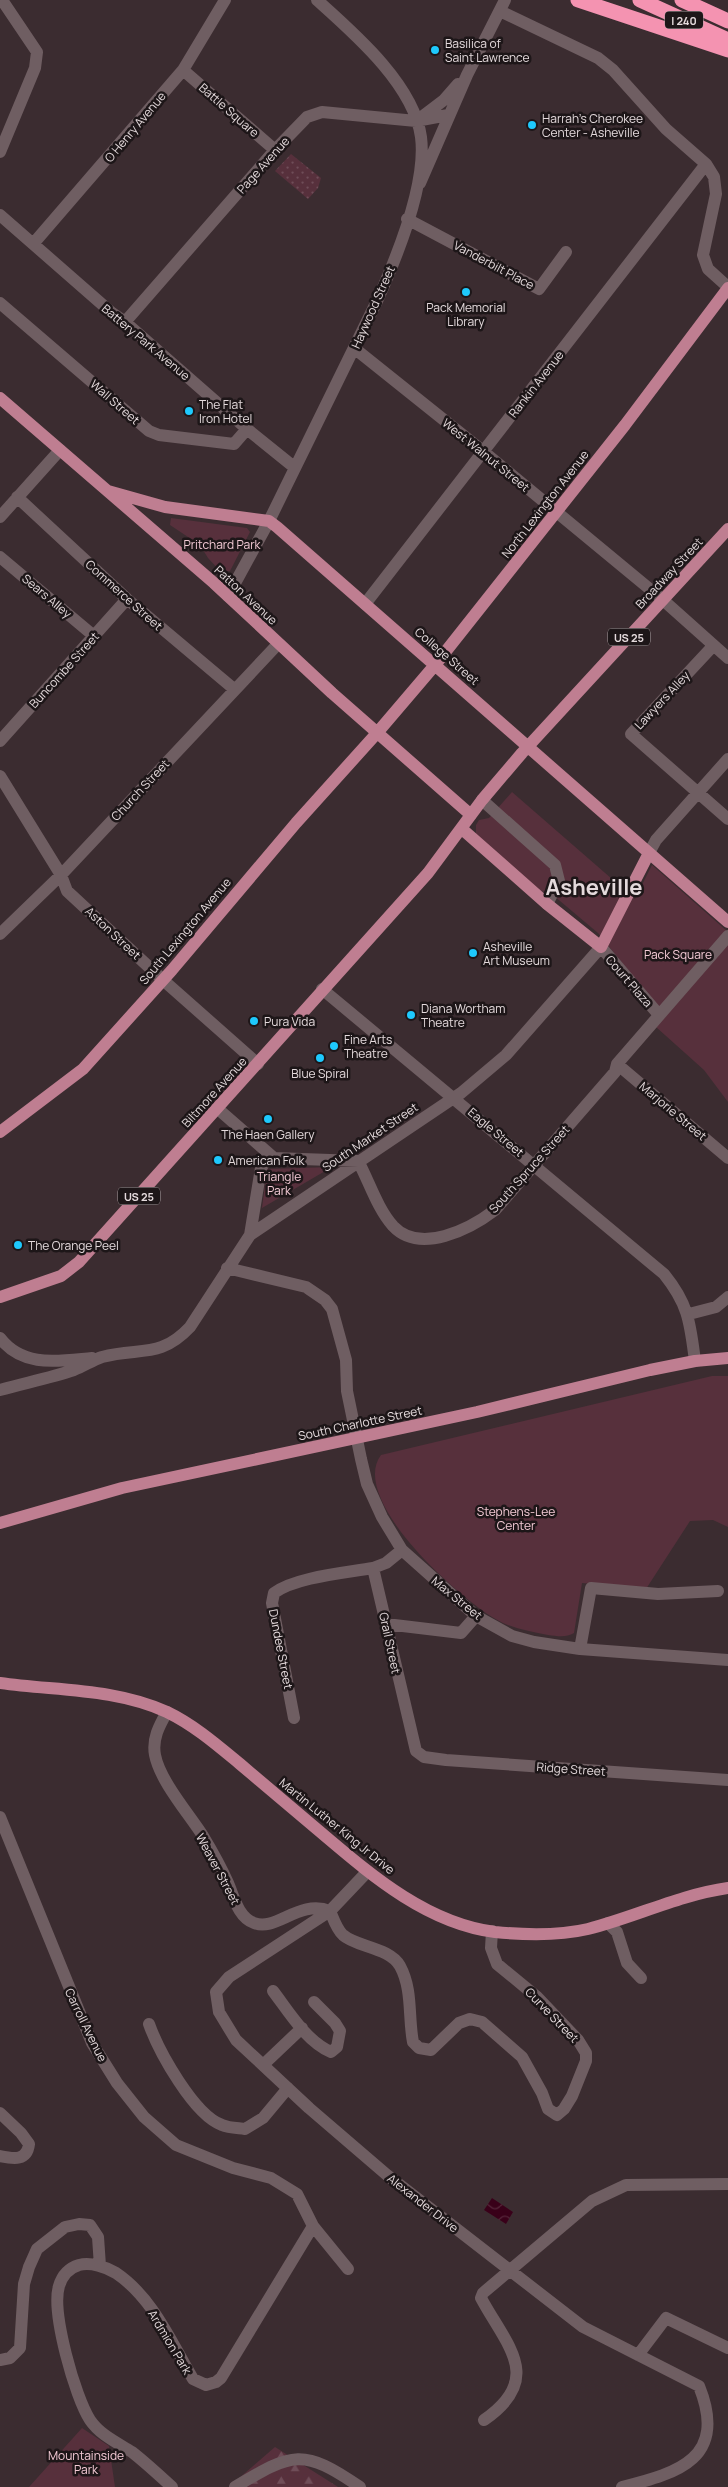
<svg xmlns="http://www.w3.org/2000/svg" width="728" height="2487" font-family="Manrope,sans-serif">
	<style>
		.grass { fill: url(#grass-dots) }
		.forest { fill: url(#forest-firs) }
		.park { fill: #57303c }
		.water { fill: url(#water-waves) }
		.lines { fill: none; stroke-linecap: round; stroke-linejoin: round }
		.minor { stroke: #6f5e62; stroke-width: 12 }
		.major { stroke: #bf7e91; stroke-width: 12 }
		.highway { stroke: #f493b1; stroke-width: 15 }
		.poi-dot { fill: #1ec9fd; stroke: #1d1618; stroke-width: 2 }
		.labels { text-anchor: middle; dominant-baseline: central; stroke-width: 5; stroke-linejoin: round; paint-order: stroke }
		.shield { fill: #1d1618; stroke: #a89fa1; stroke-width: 1 }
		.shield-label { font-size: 11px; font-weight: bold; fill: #e4dadc }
		.poi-label { font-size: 12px; fill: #e4dadc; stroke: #1d1618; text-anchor: start }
		.street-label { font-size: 12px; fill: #e4dadc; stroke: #1d1618 }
		.park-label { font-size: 12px; fill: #f3cad5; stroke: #1d1618 }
		.town-label { font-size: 22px; font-weight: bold; fill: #e4dadc; stroke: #1d1618 }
	</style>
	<defs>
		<pattern id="grass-dots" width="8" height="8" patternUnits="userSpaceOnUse" patternTransform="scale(1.25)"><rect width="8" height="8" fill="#57303c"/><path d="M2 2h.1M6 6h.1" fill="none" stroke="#6f4d58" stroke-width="1.8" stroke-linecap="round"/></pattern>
		<pattern id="forest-firs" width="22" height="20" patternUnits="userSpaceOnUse" patternTransform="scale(1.25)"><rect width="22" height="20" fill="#57303c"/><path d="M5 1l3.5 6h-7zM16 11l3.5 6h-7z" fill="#6f4d58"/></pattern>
		<pattern id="water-waves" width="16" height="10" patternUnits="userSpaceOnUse" patternTransform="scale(1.25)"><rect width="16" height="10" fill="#390019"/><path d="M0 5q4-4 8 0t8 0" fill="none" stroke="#56253a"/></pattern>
	</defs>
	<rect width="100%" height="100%" fill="#3b2c30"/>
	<path class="grass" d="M 291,154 L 321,178 L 318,188 L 308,199 L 275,171 Z"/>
	<path class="forest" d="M 275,2447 L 338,2487 L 229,2487 Z"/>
	<path class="park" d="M 171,518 L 247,528 L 250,532 L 230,571 L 221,572 L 208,558 L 200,545 L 170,525 Z
		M 512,792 L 635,899 L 652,865 L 728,932 L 728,1102 L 704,1070 L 656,1027 L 665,1016 L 598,933 L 547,890 L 543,892 L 536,889 L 476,834 L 476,825 L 479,820 L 489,818 Z
		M 332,1167 L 262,1208 L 267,1169 Z
		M 712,1376 L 728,1376 L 728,1527 L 713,1520 L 690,1521 L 646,1589 L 582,1583 L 574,1633 C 566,1638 557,1636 548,1635 C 533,1632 517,1629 503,1623 C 466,1606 347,1500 381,1455 Z
		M 82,2428 L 109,2446 L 115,2487 L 29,2487 Z"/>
	<path class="water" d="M 492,2198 L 513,2212 L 506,2224 L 484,2210 Z"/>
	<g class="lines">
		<path class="minor" d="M 500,11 L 598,58 L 613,70 L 666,129 L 706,164 L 714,177 L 716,194 L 703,255 L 708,269 L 728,287
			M 183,70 L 275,150
			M 419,119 L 444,100 L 458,84
			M 0,152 L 35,68 L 37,52 L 2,0
			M 420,183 L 467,75 L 505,0
			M 0,215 L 112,313 L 125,322 L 247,429 L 294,467
			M 407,219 L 539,289 L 566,252
			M 33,244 L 183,70 L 225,0
			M 0,303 L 149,431 L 159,435 L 234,444 L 247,429
			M 125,322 L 275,150 L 307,117 L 322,112 L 416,121 L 448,115
			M 354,348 L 484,452 L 663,600 L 728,658
			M 17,497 L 127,599 L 234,689
			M 0,517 L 60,450
			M 0,557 L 94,636
			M 228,596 L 269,521 L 377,301 C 396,259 427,184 421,137 C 414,85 355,34 317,0
			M 365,604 L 706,164
			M 713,646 L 631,734 L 728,819
			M 0,741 L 127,599
			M 0,776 L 61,875 L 67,891 L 163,980 L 258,1064
			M 482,800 L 555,865 L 559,881 L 547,904
			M 649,853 L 656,840 L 728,759
			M 0,934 L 61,875 L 278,644
			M 322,989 L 664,1274 C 689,1305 690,1323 695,1361
			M 617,1064 L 728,1158
			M 218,1109 L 274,1158 L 358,1161 C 369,1181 377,1208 393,1226 C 420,1255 470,1229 495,1210 L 615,1072 L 617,1064 L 728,936
			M 250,1235 L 261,1168 L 265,1162 L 274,1158
			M 227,1268 L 306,1287 L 325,1300 L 332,1309 L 346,1360 L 347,1391 L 361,1459 L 367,1484 L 382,1517 L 402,1550 L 476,1616 L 512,1636 L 534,1642 L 580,1649 L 728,1660
			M 689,1314 L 716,1307 L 728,1297
			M 0,1338 C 23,1368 58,1361 92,1358
			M 0,1390 C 25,1383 50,1378 74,1370 C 84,1366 93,1360 102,1357 C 140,1347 160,1359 190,1327 L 250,1235 L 461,1093 L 506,1055 L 601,947 L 659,1015
			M 402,1550 L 386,1563 L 373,1568 L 416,1751 L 424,1757 L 446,1760 L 728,1780
			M 386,1624 L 461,1633 L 476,1616
			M 580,1649 L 591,1588 L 658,1594 L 718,1591
			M 167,1712 C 159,1726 152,1739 155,1755 C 160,1781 189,1814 203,1836 C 212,1851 221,1867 228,1883 C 234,1897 238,1917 254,1923 C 276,1932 299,1899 330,1911 C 333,1918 337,1930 343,1935 C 356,1947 389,1947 400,1966 C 413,1990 408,2017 413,2042 L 419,2048 L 431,2050 L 459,2023 L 470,2019 L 482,2022 L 522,2057 L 542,2093 L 548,2109 L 557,2115 L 564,2109 L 572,2096 L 586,2061 L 586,2053 L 578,2040 L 537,1997 L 497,1964 L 491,1948 L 492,1931
			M 294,1718 L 272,1603 L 274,1593 C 296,1577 345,1573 373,1568
			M 0,1817 L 92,2043 L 117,2083 L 144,2117 L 176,2145 L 233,2168 L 271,2178 L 297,2194 L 313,2226 L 348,2269
			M 367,1872 L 330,1911 L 229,1977 L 216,1992 L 219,2012 L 236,2040 L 309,2108 L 387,2175 L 583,2327 L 699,2386 C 728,2458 679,2473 622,2487
			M 608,1923 L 617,1932 L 627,1963 L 641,1978
			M 273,1991 C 289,2012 306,2041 331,2052 L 337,2047 L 340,2031 L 335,2023 L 314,2002
			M 149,2024 C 159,2052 194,2115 222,2125 C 229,2128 238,2128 245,2129 L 263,2118 L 288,2088
			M 263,2065 L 302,2028
			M 0,2113 L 21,2133 L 29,2144 C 27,2161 14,2159 0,2156
			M 638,2355 L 666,2318 L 728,2348
			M 0,2360 L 10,2358 L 20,2348 L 24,2284 L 29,2267 L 37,2249 L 65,2227 L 79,2224 L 90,2225 L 98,2237 L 100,2266
			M 484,2420 C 545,2378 506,2345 481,2298 L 483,2293 L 592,2201 L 626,2185 L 728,2184
			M 172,2487 C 159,2475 146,2463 132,2452 C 118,2443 100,2435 90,2420 C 75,2397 51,2312 59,2286 C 62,2276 69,2268 79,2265 C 91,2262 106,2267 116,2273 C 153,2298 171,2342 193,2379 L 206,2385 L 216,2382 L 221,2378 L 313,2226
			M 235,2487 C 293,2452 303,2448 360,2487"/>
		<path class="major" d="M 0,398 L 214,583 L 332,693 L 471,815
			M 108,491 L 165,507 L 269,521 L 277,527 L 728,922
			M 462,829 L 547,904 L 601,947 L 649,853
			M 0,1132 L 83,1069 L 172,970 L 296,823 L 377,733 L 435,665 L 625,425 L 728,288
			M 0,1297 L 61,1276 L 79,1262 L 428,873 L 482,800 L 522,753 L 728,529
			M 0,1523 L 122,1488 L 477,1412 L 650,1370 L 695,1361 L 728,1358
			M 0,1683 C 56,1691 114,1688 167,1712 C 194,1725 217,1745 240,1764 C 266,1786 292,1808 318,1830 C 369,1873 425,1923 495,1932 C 525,1935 558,1936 588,1929 C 635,1917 679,1895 728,1888"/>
		<path class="highway" d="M 578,0 L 728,50
			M 640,0 L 728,40
			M 682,0 L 728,21"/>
	</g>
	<g class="poi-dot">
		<circle cx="435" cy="50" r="5"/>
		<circle cx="532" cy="125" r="5"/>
		<circle cx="466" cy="292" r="5"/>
		<circle cx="189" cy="411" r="5"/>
		<circle cx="473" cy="953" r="5"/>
		<circle cx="411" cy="1015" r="5"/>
		<circle cx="254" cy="1021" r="5"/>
		<circle cx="334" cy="1046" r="5"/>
		<circle cx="320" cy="1058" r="5"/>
		<circle cx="268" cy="1119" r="5"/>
		<circle cx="218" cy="1160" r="5"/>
		<circle cx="18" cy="1245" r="5"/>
	</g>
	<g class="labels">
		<g class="shield">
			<rect x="665" y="11.5" width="38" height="17" rx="4"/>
			<rect x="608" y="628.5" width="42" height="17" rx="4"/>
			<rect x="118" y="1187.5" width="42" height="17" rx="4"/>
		</g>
		<g class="shield-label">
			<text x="684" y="20">I 240</text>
			<text x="629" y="637">US 25</text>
			<text x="139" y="1196">US 25</text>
		</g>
		<g class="poi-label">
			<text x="445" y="43">Basilica of<tspan x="445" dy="14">Saint Lawrence</tspan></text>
			<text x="542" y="118">Harrah's Cherokee<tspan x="542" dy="14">Center - Asheville</tspan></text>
			<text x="466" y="307" text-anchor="middle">Pack Memorial<tspan x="466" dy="14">Library</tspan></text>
			<text x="199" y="404">The Flat<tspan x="199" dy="14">Iron Hotel</tspan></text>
			<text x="483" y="946">Asheville<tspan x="483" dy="14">Art Museum</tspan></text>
			<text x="421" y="1008">Diana Wortham<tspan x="421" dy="14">Theatre</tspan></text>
			<text x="264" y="1021">Pura Vida</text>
			<text x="344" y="1039">Fine Arts<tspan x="344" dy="14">Theatre</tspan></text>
			<text x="320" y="1073" text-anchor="middle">Blue Spiral</text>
			<text x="268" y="1134" text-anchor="middle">The Haen Gallery</text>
			<text x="228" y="1160">American Folk</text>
			<text x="28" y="1245">The Orange Peel</text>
		</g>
		<g class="street-label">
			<text transform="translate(229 110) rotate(41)">Battle Square</text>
			<text transform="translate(135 127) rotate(-50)">O Henry Avenue</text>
			<text transform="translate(263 165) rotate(-48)">Page Avenue</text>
			<text transform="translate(494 265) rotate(28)">Vanderbilt Place</text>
			<text transform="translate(373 307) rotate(-66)">Haywood Street</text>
			<text transform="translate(146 342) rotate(40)">Battery Park Avenue</text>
			<text transform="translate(536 384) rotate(-52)">Rankin Avenue</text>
			<text transform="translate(115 402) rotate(41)">Wall Street</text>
			<text transform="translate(486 455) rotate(39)">West Walnut Street</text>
			<text transform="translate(545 504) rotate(-52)">North Lexington Avenue</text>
			<text transform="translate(669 573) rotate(-47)">Broadway Street</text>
			<text transform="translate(124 595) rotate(42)">Commerce Street</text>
			<text transform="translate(246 595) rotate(43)">Patton Avenue</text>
			<text transform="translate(47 596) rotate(40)">Sears Alley</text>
			<text transform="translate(447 656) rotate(41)">College Street</text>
			<text transform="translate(64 670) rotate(-48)">Buncombe Street</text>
			<text transform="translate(662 700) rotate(-47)">Lawyers Alley</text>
			<text transform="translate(140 790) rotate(-47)">Church Street</text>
			<text transform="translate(185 931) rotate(-50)">South Lexington Avenue</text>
			<text transform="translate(113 933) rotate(43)">Aston Street</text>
			<text transform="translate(629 981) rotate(49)">Court Plaza</text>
			<text transform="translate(214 1092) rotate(-48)">Biltmore Avenue</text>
			<text transform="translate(673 1111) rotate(40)">Marjorie Street</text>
			<text transform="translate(496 1132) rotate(40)">Eagle Street</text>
			<text transform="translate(370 1137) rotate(-34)">South Market Street</text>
			<text transform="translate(529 1169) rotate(-48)">South Spruce Street</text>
			<text transform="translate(360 1423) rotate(-12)">South Charlotte Street</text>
			<text transform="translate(457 1598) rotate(39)">Max Street</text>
			<text transform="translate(390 1643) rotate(78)">Grail Street</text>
			<text transform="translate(281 1649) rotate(79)">Dundee Street</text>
			<text transform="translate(571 1769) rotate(4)">Ridge Street</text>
			<text transform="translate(337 1826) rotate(39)">Martin Luther King Jr Drive</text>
			<text transform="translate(218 1869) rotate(62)">Weaver Street</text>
			<text transform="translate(552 2015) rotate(46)">Curve Street</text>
			<text transform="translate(86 2025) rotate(64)">Carroll Avenue</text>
			<text transform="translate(423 2203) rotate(38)">Alexander Drive</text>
			<text transform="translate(170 2342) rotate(59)">Ardmion Park</text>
		</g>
		<g class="park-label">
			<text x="222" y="544">Pritchard Park</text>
			<text x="678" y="954">Pack Square</text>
			<text x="279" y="1176">Triangle<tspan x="279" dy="14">Park</tspan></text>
			<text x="516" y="1511">Stephens-Lee<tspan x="516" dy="14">Center</tspan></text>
			<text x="86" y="2455">Mountainside<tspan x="86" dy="14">Park</tspan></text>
		</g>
		<g class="town-label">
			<text x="594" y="887">Asheville</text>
		</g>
	</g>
</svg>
